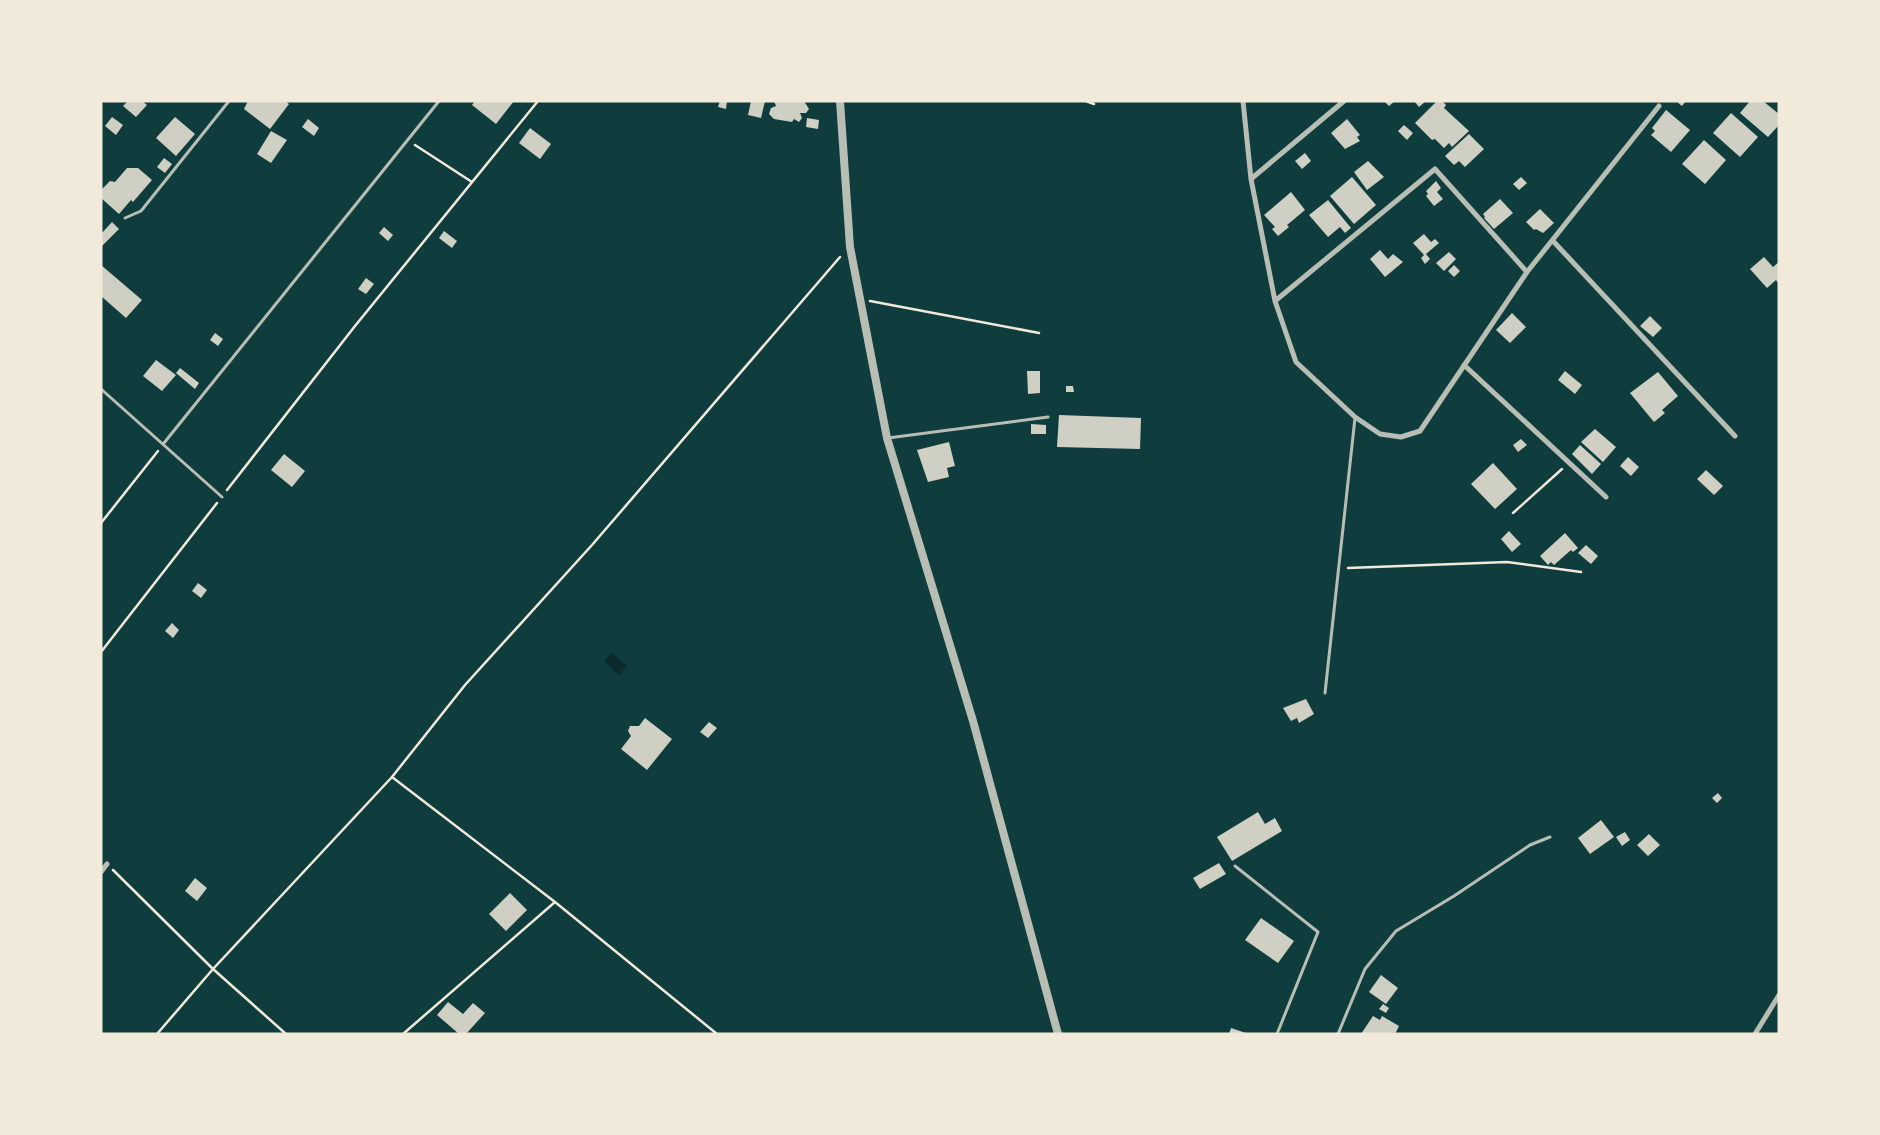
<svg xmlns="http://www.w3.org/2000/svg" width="1880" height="1135" font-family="'Noto Sans',sans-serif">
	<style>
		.water { fill: #0a2a2b }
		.building { fill: #cfcfc3 }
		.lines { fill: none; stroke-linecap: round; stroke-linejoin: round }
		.path { stroke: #f1e9da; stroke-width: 2.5 }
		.service { stroke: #b8beb3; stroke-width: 3 }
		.minor { stroke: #b8beb3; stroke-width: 5 }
		.tertiary { stroke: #b8beb3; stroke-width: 8 }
	</style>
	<rect width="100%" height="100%" fill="#0f3d3e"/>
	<path class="water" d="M 612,653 L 627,666 L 619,675 L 604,661 Z"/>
	<path class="building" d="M 128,101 L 142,101 L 147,105 L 136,117 L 123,106 Z
		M 248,101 L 285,101 L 289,104 L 270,129 L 244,109 Z
		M 475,101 L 514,101 L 496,124 L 472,105 Z
		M 720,101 L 727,101 L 726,109 L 718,107 Z
		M 751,101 L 765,101 L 761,118 L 748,115 Z
		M 774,101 L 804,101 L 809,109 L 806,113 L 800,113 L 802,118 L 799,122 L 794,119 L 792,122 L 774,119 L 769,114 L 771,108 L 776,106 Z
		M 1384,101 L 1395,101 L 1389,106 Z
		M 1414,101 L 1426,101 L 1419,107 Z
		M 1437,101 L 1442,101 L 1446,105 L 1444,108 L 1469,131 L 1452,147 L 1449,143 L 1444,148 L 1435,139 L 1432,140 L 1415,123 Z
		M 1676,101 L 1686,101 L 1682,106 Z
		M 1750,101 L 1763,101 L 1779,114 L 1779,125 L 1768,137 L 1740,113 Z
		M 1666,110 L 1690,130 L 1671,152 L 1651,135 L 1655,131 L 1652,128 Z
		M 1731,113 L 1758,137 L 1740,157 L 1713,133 Z
		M 112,117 L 123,125 L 116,135 L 105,126 Z
		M 175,117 L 195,134 L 176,156 L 156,138 Z
		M 807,118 L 819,120 L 818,129 L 806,127 Z
		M 308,119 L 319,128 L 314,136 L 302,127 Z
		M 1347,119 L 1360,135 L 1357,137 L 1360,141 L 1345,149 L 1331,133 Z
		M 1404,125 L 1413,133 L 1407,140 L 1398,131 Z
		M 530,128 L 551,144 L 540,159 L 519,143 Z
		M 271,131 L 287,140 L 271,163 L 257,154 Z
		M 1469,134 L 1484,149 L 1465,167 L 1459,161 L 1454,165 L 1445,156 Z
		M 1704,140 L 1726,160 L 1705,184 L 1682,164 Z
		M 1305,153 L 1311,161 L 1302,169 L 1295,161 Z
		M 164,158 L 172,164 L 165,173 L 157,167 Z
		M 1368,161 L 1384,177 L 1367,190 L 1354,172 Z
		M 127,168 L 138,168 L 152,180 L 133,202 L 131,200 L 119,214 L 101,198 L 101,190 L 110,181 L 115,182 Z
		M 1352,177 L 1376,205 L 1354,224 L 1330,196 Z
		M 1521,177 L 1527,183 L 1519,190 L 1513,184 Z
		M 1436,181 L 1441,188 L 1437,192 L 1443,199 L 1434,206 L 1426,196 L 1428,194 L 1426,191 Z
		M 1291,192 L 1305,210 L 1287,225 L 1289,227 L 1278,236 L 1272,229 L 1275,227 L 1264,215 Z
		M 1500,199 L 1513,213 L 1494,229 L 1484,218 L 1485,217 L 1483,214 Z
		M 1328,200 L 1351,228 L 1345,233 L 1340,227 L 1328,237 L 1309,215 Z
		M 1540,209 L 1554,223 L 1543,233 L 1536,229 L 1534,230 L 1526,222 Z
		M 112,222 L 119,229 L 101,247 L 101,234 Z
		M 384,227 L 393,235 L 388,241 L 379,233 Z
		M 444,231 L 457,241 L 452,248 L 439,238 Z
		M 1424,234 L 1431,242 L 1435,239 L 1439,243 L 1426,254 L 1430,259 L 1425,264 L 1421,258 L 1424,255 L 1413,243 Z
		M 1380,250 L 1388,259 L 1393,254 L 1403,262 L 1385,277 L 1370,259 Z
		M 1449,252 L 1456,259 L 1444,271 L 1436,263 Z
		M 1764,257 L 1773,267 L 1779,262 L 1779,284 L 1776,280 L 1767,288 L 1750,269 Z
		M 101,265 L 142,300 L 126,318 L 101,296 Z
		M 1454,265 L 1460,271 L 1454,277 L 1448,271 Z
		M 366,278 L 374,284 L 366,294 L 358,289 Z
		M 1512,313 L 1526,327 L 1510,343 L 1496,330 Z
		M 1650,316 L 1662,328 L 1653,337 L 1640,326 Z
		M 215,333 L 223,339 L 218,346 L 210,340 Z
		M 156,360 L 176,375 L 162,391 L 143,376 Z
		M 180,368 L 199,383 L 195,389 L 176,373 Z
		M 1027,371 L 1040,371 L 1040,393 L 1028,394 Z
		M 1565,371 L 1582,385 L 1575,394 L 1558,380 Z
		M 1658,372 L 1678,396 L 1662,410 L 1665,413 L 1654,422 L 1630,393 Z
		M 1066,386 L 1073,386 L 1074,392 L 1066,392 Z
		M 1059,415 L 1141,418 L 1140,449 L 1057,447 Z
		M 1031,424 L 1046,425 L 1046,434 L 1031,434 Z
		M 1595,429 L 1616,447 L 1603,462 L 1581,442 Z
		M 1521,439 L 1527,445 L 1518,452 L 1513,445 Z
		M 949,442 L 955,466 L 947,468 L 949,477 L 928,482 L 917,450 Z
		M 1580,445 L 1601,464 L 1592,474 L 1572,454 Z
		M 284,454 L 305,471 L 292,487 L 271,470 Z
		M 1628,457 L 1639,467 L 1631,476 L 1620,466 Z
		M 1493,463 L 1517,489 L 1495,509 L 1471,484 Z
		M 1706,470 L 1723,486 L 1714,495 L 1697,479 Z
		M 1509,531 L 1521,544 L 1512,552 L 1501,539 Z
		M 1565,533 L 1578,548 L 1573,552 L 1571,550 L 1554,565 L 1551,562 L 1548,565 L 1540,556 Z
		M 1586,545 L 1598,556 L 1591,564 L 1578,553 Z
		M 198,583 L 207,590 L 201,598 L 192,591 Z
		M 172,623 L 179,630 L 173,638 L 165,631 Z
		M 1306,699 L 1314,714 L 1299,723 L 1297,718 L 1291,721 L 1283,708 Z
		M 645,718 L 672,739 L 647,770 L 621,749 L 631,736 L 628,731 L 630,726 L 639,726 Z
		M 709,722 L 717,728 L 708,738 L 700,732 Z
		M 1718,793 L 1722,798 L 1717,803 L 1712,798 Z
		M 1258,812 L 1265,824 L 1275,818 L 1282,831 L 1232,861 L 1217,837 Z
		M 1601,820 L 1614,837 L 1590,854 L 1578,838 Z
		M 1625,832 L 1630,840 L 1622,846 L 1616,837 Z
		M 1649,834 L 1660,845 L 1648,856 L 1637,845 Z
		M 1219,863 L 1226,874 L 1200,889 L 1193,878 Z
		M 195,878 L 207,888 L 197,901 L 185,891 Z
		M 510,893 L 527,910 L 506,931 L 489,914 Z
		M 1261,918 L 1294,941 L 1278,963 L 1245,940 Z
		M 1381,975 L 1398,988 L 1386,1004 L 1369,992 Z
		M 448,1002 L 463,1014 L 473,1003 L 485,1013 L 466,1034 L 459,1034 L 437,1015 Z
		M 1383,1004 L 1389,1008 L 1386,1013 L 1379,1009 Z
		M 1373,1016 L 1380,1020 L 1382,1016 L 1399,1026 L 1395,1034 L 1361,1034 Z
		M 1231,1028 L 1246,1033 L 1246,1034 L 1229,1034 Z"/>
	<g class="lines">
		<path class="path" d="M 1086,101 L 1094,104
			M 415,145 L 472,182
			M 870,301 L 1039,333
			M 227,490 L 355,326 L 538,101
			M 1513,513 L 1562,469
			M 101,523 L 158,451
			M 1348,568 L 1507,562 L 1581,572
			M 101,652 L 217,503
			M 392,777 L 465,685 L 592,545 L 840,257
			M 113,870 L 213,969 L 286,1034
			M 157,1034 L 213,969 L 392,777 L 555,902 L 717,1034
			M 403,1034 L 555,902"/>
		<path class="service" d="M 125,218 L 141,211 L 229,101
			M 101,389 L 222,497
			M 888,438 L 1048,417
			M 164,443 L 439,101
			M 1325,693 L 1355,418
			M 1235,866 L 1318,932 L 1277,1034
			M 1338,1034 L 1365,969 L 1396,931 L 1454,896 L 1530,845 L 1550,837"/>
		<path class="minor" d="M 1243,101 L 1251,179 L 1275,301 L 1296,362 L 1355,417 L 1380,434 L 1401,437 L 1420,431 L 1527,272 L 1659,106
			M 1251,179 L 1344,101
			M 1553,241 L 1735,436
			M 1275,301 L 1435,169 L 1527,272
			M 1464,365 L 1606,497
			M 101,872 L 107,864
			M 1755,1034 L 1779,995"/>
		<path class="tertiary" d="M 840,101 L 850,247 L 887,438 L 973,721 L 1058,1034"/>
	</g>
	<rect width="1880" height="1135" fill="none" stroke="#f1e9da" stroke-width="205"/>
</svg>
